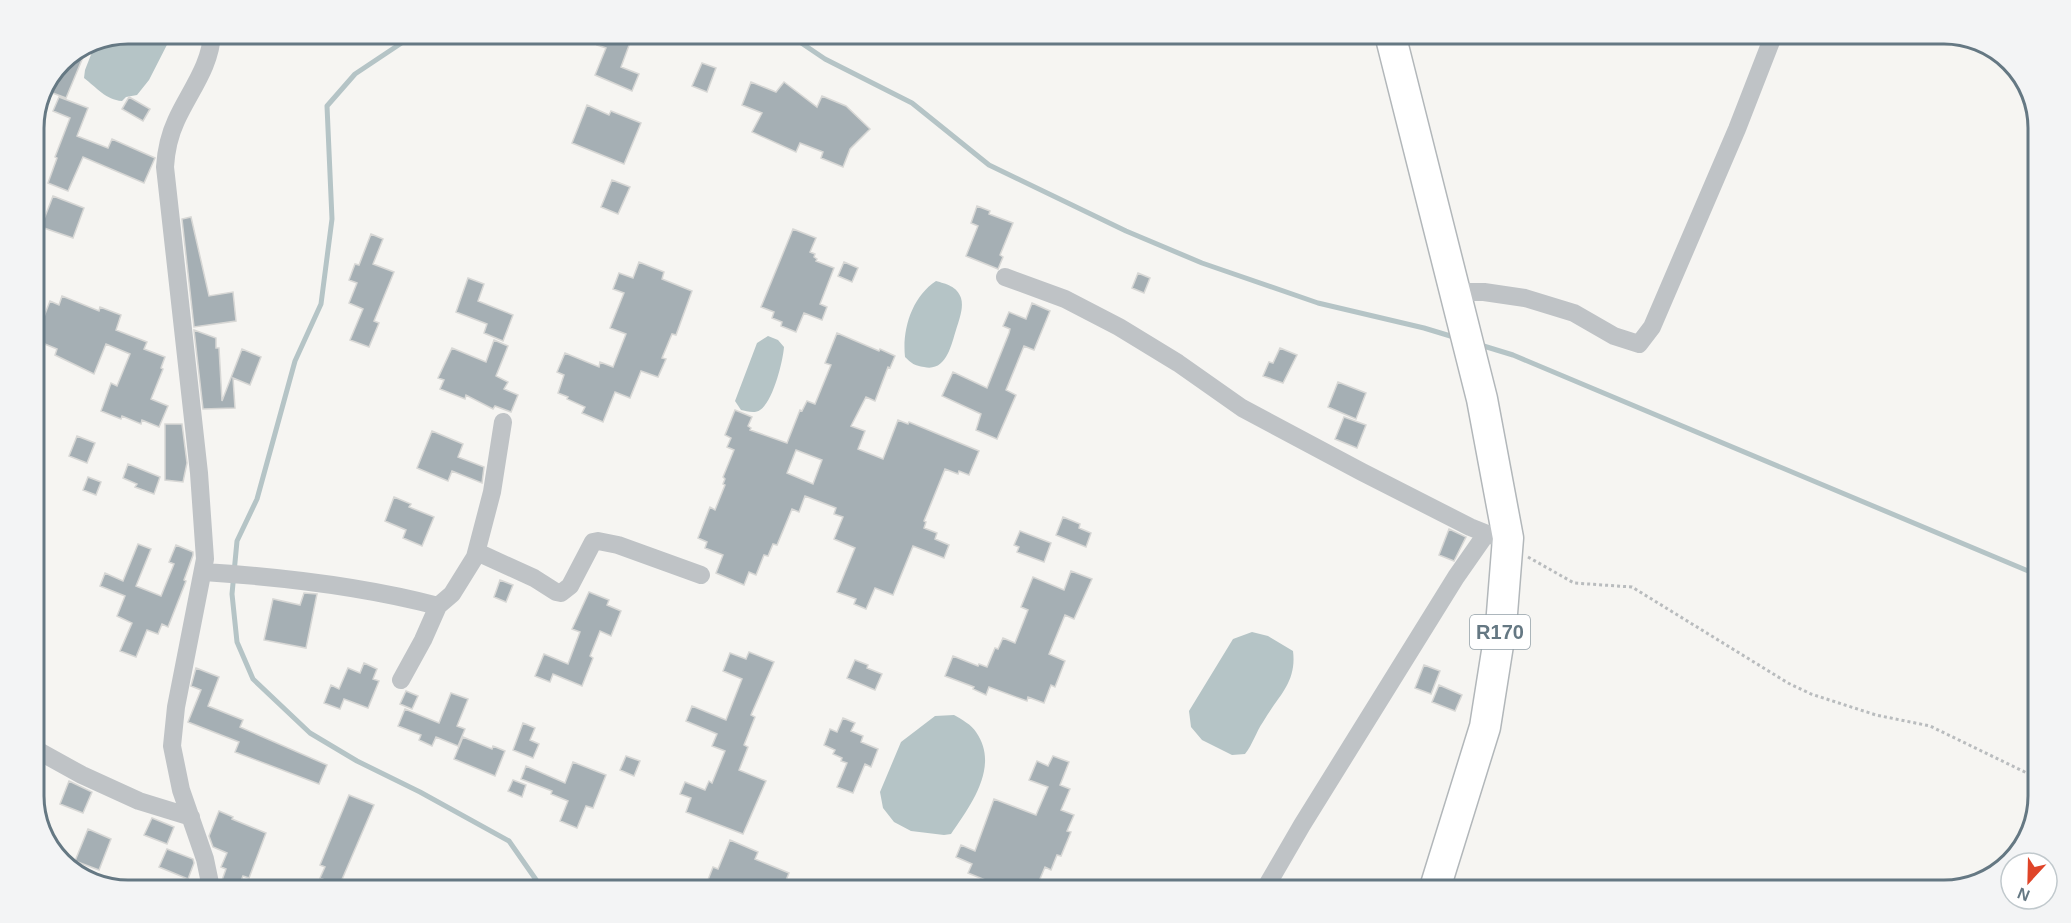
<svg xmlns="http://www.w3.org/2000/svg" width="2071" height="923" font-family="Helvetica,sans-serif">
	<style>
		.water { fill: #b5c4c6 }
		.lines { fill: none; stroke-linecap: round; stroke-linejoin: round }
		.stream { stroke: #b5c4c6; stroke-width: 5 }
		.building { fill: #a5afb4; stroke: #d7d7d5; stroke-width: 1.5; fill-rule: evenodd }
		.primary-casing { stroke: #b2b7ba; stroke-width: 33 }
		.path { stroke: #b9bcbe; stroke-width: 3; stroke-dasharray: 3 3; stroke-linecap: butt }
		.street { stroke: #bfc3c6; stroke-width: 18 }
		.primary { stroke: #fff; stroke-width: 30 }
		.labels { text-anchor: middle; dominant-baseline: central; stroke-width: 6; stroke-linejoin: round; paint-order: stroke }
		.shield { fill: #fff; stroke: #93a0a8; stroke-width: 1.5 }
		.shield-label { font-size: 20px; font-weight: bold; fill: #657883 }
		.rim { fill: none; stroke: #657883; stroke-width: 3 }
	</style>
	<rect width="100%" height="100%" fill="#f6f5f2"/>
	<path class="water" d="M 127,33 L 173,33 L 149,80 L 137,95 L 126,97 L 122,101 C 106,100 96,87 84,78 L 85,70 L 94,47 Z
		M 936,281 C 946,284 957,286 961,298 C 964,308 959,320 956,330 C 951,346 946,372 924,367 C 915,366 911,363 905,357 C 902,329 912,297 936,281 Z
		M 768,336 L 778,340 L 784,347 C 783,361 773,402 760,410 C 755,414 746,411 741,410 L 735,401 L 757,343 Z
		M 1252,632 L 1268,636 L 1293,651 C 1297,683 1278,696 1263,722 C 1256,732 1253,744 1245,754 L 1232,755 L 1202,740 L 1191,727 L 1189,711 L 1233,639 Z
		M 954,715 C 961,719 972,725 976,732 C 1000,766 971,805 951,834 L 944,835 L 911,831 L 894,822 L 883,808 L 880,792 L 901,742 L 935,716 Z"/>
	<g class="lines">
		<path class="stream" d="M 415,34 L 355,74 L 327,106 L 332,219 L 321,304 L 295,361 L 257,499 L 237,541 L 232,594 L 237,642 L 253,679 L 310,733 L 357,761 L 420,792 L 509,841 L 539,884
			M 791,36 L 825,59 L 912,103 L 989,165 L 1126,231 L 1202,263 L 1318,303 L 1424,328 L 1457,338
			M 1477,344 L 1513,355 L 2033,573"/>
	</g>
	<path class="building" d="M 601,35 L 618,35 L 631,40 L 621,67 L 639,74 L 632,91 L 595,75 L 606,48 L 597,45 Z
		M 86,50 L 66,98 L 50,92 L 63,59 Z
		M 702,63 L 716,68 L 707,92 L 692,86 Z
		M 751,82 L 776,92 L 784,82 L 817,107 L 822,96 L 846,106 L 870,129 L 850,149 L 843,167 L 821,158 L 823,152 L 800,143 L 796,152 L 752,132 L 762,113 L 742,105 Z
		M 59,97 L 88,108 L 77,136 L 108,148 L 112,139 L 155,158 L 144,183 L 83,157 L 68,191 L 48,183 L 57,158 L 55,157 L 70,118 L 53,111 Z
		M 129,97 L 150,109 L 143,121 L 122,109 Z
		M 587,105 L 609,115 L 611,111 L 641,123 L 624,164 L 572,143 Z
		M 612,180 L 630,187 L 618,214 L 601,207 Z
		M 53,196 L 84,208 L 73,238 L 41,227 Z
		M 977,206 L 990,211 L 989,214 L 1013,223 L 1000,255 L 1003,257 L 998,269 L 966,256 L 978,226 L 971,223 Z
		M 191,217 L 209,296 L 233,292 L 236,321 L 194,327 L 182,219 Z
		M 793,229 L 816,238 L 810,252 L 815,254 L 814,257 L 817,259 L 816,261 L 834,268 L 820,304 L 827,307 L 822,320 L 804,313 L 796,332 L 781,326 L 782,322 L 772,318 L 774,312 L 761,307 Z
		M 371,234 L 383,239 L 373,264 L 394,272 L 374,321 L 379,323 L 369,347 L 350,340 L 363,309 L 349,303 L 357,283 L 349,280 L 355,264 L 359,265 Z
		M 639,262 L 664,272 L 662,279 L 692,291 L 676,335 L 672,334 L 662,358 L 666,359 L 658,377 L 641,371 L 630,398 L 615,392 L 603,422 L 582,413 L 585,407 L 567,399 L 568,397 L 558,393 L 564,375 L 557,372 L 565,353 L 599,367 L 600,362 L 613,367 L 626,334 L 610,328 L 624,293 L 613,289 L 619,273 L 633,278 Z
		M 844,262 L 858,268 L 852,282 L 838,276 Z
		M 1138,273 L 1150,278 L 1144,293 L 1132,288 Z
		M 468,278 L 484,284 L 478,301 L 513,315 L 503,341 L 484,333 L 487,324 L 456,312 Z
		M 62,296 L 99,311 L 100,307 L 121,315 L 116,330 L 147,342 L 144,349 L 165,357 L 161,368 L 163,369 L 151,399 L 168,406 L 159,427 L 142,420 L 141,424 L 122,416 L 121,419 L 101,411 L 111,383 L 117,386 L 130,354 L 106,344 L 94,374 L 55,355 L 57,349 L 35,340 L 50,301 L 59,305 Z
		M 1032,303 L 1050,311 L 1034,350 L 1024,346 L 1006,390 L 1016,395 L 997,439 L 976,430 L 981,414 L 942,396 L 953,372 L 987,388 L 1009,333 L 1010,329 L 1003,326 L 1009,312 L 1026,319 Z
		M 194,330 L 216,338 L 216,348 L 219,348 L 222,401 L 242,349 L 261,357 L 250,385 L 233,378 L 235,408 L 203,409 Z
		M 837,333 L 879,351 L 880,349 L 895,356 L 890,368 L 888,367 L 875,401 L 866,397 L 851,426 L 865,431 L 858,449 L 883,459 L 898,420 L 908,424 L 909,422 L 979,451 L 969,475 L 959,471 L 958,474 L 945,469 L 924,521 L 926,522 L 924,528 L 937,533 L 935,539 L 949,545 L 944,558 L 913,546 L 893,595 L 875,588 L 866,609 L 854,604 L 856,599 L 837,592 L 855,548 L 834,539 L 843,517 L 834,514 L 836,508 L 805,496 L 799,512 L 792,509 L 777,545 L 773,544 L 768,556 L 764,555 L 756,575 L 749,572 L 744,585 L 716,573 L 723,555 L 705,548 L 707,542 L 698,538 L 710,507 L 715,510 L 725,485 L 723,484 L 725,479 L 723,477 L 734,450 L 727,447 L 731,438 L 725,435 L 735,410 L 752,417 L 748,426 L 751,428 L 750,430 L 787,443 L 800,410 L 802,411 L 807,401 L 815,404 L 831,365 L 825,363 ZM 796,450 L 822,460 L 813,484 L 787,473 Z
		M 494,340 L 508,346 L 496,376 L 508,382 L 504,389 L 518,395 L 511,412 L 495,406 L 493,409 L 466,395 L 465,399 L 440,389 L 444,380 L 438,378 L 452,348 L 486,362 Z
		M 1280,348 L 1297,355 L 1283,383 L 1263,376 L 1269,362 L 1273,363 Z
		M 1338,382 L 1366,393 L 1356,419 L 1328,407 Z
		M 1344,417 L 1366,425 L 1357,448 L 1335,439 Z
		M 165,424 L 182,424 L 187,463 L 183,482 L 165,480 Z
		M 432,431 L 463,444 L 458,457 L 484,467 L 482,483 L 452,471 L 448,481 L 417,468 Z
		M 77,436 L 95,443 L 87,463 L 69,456 Z
		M 128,464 L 160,477 L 154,494 L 135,487 L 137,484 L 123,478 Z
		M 88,477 L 101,482 L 96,495 L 83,490 Z
		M 394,497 L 411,504 L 409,507 L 434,517 L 422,546 L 403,538 L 406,530 L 385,521 Z
		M 1063,517 L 1080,524 L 1079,528 L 1091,533 L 1086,547 L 1056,535 Z
		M 1449,529 L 1466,537 L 1454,561 L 1439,555 Z
		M 1020,531 L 1051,543 L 1044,562 L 1017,552 L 1019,547 L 1014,545 Z
		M 138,544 L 151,549 L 136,586 L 161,596 L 174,564 L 169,562 L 176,545 L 193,552 L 193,555 L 184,580 L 186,581 L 168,627 L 162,624 L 158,634 L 147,630 L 136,657 L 120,651 L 132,623 L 117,616 L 125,596 L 100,586 L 105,573 L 123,581 Z
		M 1071,571 L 1092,579 L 1074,619 L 1065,615 L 1049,654 L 1065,661 L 1055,687 L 1051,685 L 1044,703 L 1028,697 L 1027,701 L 989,687 L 986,695 L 973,689 L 974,687 L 945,676 L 953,656 L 978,666 L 979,664 L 987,667 L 995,648 L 998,649 L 1003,638 L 1015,643 L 1028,610 L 1021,607 L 1033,577 L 1064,590 Z
		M 500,580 L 513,585 L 506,602 L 494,597 Z
		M 589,592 L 609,600 L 607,605 L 621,611 L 611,636 L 600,631 L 590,656 L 593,658 L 582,686 L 553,674 L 550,682 L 535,676 L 544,654 L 568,664 L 580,632 L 572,629 Z
		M 304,593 L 317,594 L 306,648 L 264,640 L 273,599 L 300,605 Z
		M 749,652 L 774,662 L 751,715 L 755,717 L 744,745 L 748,747 L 739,770 L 766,781 L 743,834 L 686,812 L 691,798 L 680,794 L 685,782 L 705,790 L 709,781 L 712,783 L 725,751 L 712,746 L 717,734 L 686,721 L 692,706 L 726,720 L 742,679 L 723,671 L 730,653 L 746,659 Z
		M 855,660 L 868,665 L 867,668 L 882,674 L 875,690 L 847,678 Z
		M 364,663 L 377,669 L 373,679 L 379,681 L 368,708 L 344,699 L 340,709 L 324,703 L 331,685 L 339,689 L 348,668 L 360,673 Z
		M 1424,665 L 1440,671 L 1431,694 L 1415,688 Z
		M 196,668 L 219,677 L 208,706 L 243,720 L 240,727 L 327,765 L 319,784 L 235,752 L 239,742 L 188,722 L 201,690 L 191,686 Z
		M 1439,685 L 1462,695 L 1455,711 L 1432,702 Z
		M 406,691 L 418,696 L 412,709 L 400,704 Z
		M 451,693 L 468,699 L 457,726 L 465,729 L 458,746 L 436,737 L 432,746 L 419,740 L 421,735 L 398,726 L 405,709 L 439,723 Z
		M 843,718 L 855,723 L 851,731 L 863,736 L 861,742 L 878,749 L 871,767 L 865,764 L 853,793 L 837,787 L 847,763 L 841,761 L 842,758 L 833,754 L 835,750 L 824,745 L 830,729 L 837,732 Z
		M 523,723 L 535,728 L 530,740 L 539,744 L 533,758 L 513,750 Z
		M 463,737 L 492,749 L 493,746 L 505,751 L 495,776 L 454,759 Z
		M 626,756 L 640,761 L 634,776 L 620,770 Z
		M 1053,756 L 1069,762 L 1060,785 L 1070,789 L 1061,810 L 1074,815 L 1067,831 L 1071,832 L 1061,856 L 1057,855 L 1051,870 L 1045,867 L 1037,886 L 1000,886 L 968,873 L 972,864 L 956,857 L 961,845 L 975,851 L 994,799 L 1036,815 L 1048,787 L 1029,780 L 1037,761 L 1048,766 Z
		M 573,762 L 606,775 L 593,808 L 586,806 L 577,828 L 560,821 L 568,801 L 551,794 L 552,791 L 521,779 L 526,766 L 565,783 Z
		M 513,780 L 526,785 L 522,797 L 508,791 Z
		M 69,781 L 92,792 L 83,813 L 60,804 Z
		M 349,795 L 374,805 L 340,884 L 334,884 L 320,878 L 325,867 L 320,865 Z
		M 219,811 L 233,817 L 232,819 L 266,833 L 249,878 L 243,876 L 240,883 L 221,883 L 226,869 L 221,867 L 227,853 L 213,847 L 209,836 Z
		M 152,818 L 174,827 L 167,844 L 144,835 Z
		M 88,829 L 111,839 L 99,870 L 75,861 Z
		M 730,840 L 758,852 L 755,859 L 789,873 L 784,885 L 706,885 L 713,867 L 718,869 Z
		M 167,849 L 193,859 L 194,863 L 188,879 L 159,867 Z"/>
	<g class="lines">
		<defs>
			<path id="primary" d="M 1391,38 L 1482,399 L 1508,538 L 1501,626 L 1485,727 L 1435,888"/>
		</defs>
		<use href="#primary" class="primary-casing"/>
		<path class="path" d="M 1528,557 L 1574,583 L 1632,587 L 1788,683 L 1811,694 L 1876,715 L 1930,726 L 2031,775"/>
		<path class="street" d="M 1005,277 L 1065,299 L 1119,327 L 1178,363 L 1242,408 L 1362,472 L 1470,527 L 1490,535 L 1508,538
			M 1455,292 L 1484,292 L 1525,298 L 1574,313 L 1614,336 L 1639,344 L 1652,327 L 1737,129 L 1772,39
			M 477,552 L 534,578 L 556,592 L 561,593 L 570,586 L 593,542 L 598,541 L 618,545 L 701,575
			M 204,572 C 282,577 362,586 438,606
			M 401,680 L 423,640 L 438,606 L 452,594 L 475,557 L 492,492 L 503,422
			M 33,748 L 82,775 L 139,801 L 191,817
			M 210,883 L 205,859 L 181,790 L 172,746 L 176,707 L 205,559 L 199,473 L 165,167 C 166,151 169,136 176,121 C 189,92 211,66 212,33
			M 1266,887 L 1302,825 L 1456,577 L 1486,534"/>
		<use href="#primary" class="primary"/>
	</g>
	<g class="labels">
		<rect class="shield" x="1470" y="615" width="60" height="34" rx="4.5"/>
		<g class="shield-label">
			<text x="1500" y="632">R170</text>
		</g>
	</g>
	<path d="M0 0H2071V923H0ZM128 44H1944A84 84 0 0 1 2028 128V796A84 84 0 0 1 1944 880H128A84 84 0 0 1 44 796V128A84 84 0 0 1 128 44Z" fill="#f3f4f5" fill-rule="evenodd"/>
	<path class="rim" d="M128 44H1944A84 84 0 0 1 2028 128V796A84 84 0 0 1 1944 880H128A84 84 0 0 1 44 796V128A84 84 0 0 1 128 44Z"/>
	<g transform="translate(2029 881) rotate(202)"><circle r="28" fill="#ffffff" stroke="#c1c9cd" stroke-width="1.5"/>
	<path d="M0-4.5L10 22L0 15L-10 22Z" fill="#df4428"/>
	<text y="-9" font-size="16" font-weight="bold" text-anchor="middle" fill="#657883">N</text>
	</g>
</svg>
